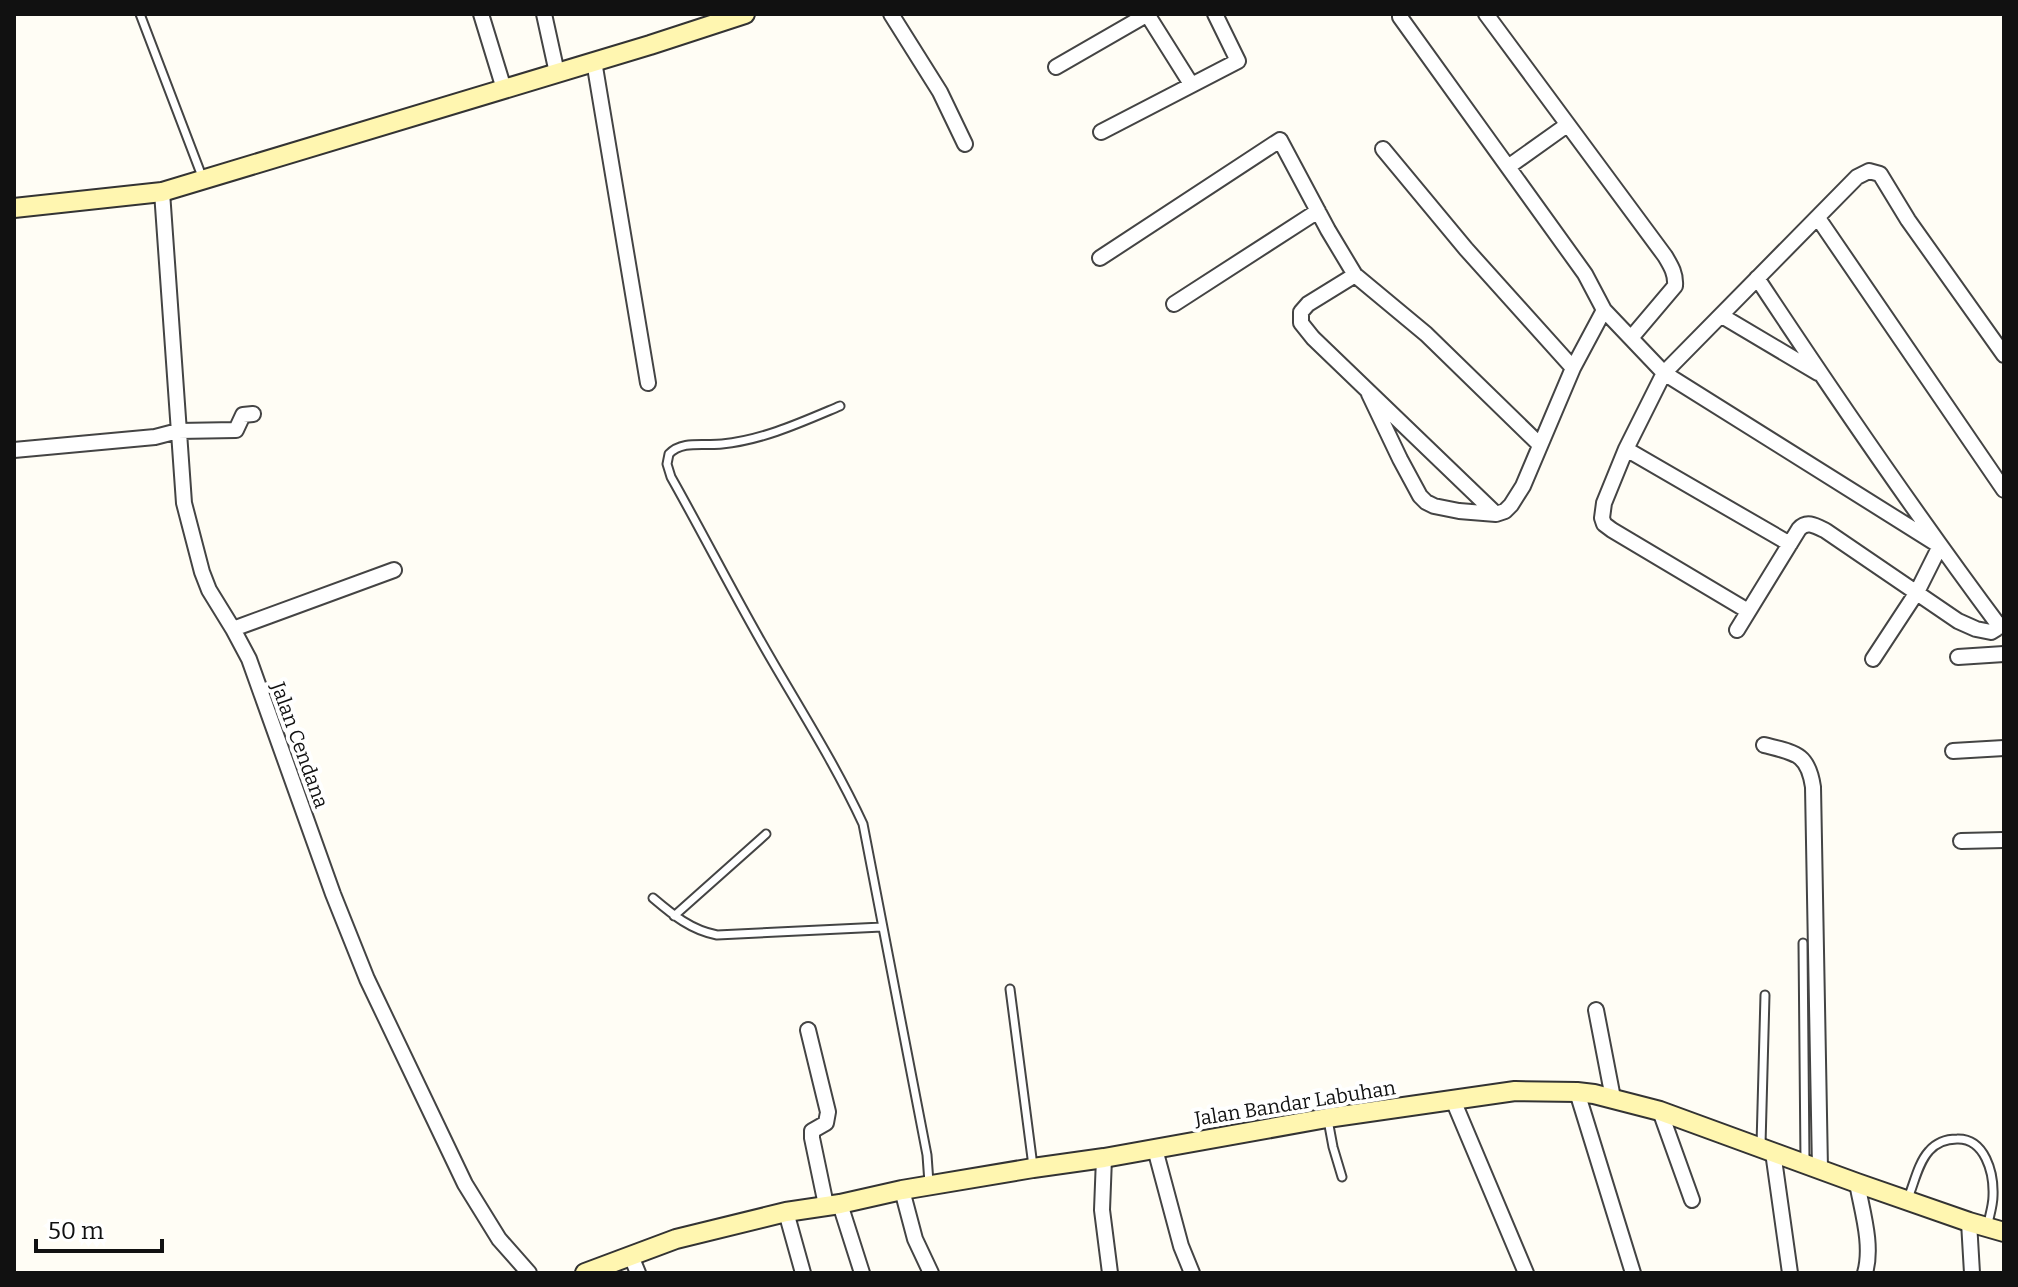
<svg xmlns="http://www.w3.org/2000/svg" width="2018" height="1287" font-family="Bitter,serif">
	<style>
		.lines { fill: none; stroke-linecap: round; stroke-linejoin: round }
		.lane-casing { stroke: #444; stroke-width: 11 }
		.street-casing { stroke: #444; stroke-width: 18 }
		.secondary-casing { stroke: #333; stroke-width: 22 }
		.lane { stroke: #fff; stroke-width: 7 }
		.street { stroke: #fff; stroke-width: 14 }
		.secondary { stroke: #fff6b0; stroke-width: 18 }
		.labels { text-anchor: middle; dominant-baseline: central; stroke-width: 8; stroke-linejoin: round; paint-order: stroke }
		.street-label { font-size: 20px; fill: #111; stroke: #fff }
	</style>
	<rect width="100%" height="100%" fill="#fffdf5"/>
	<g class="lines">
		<defs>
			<path id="lane" d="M 140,14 L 203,179
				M 840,406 C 802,422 763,440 722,444 C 704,446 682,440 669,454 L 667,464 L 671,477 C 706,539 738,603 774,664 C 805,717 837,768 863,824 L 927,1155 L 929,1183
				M 653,898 C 673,915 691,930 717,935 L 882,927
				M 674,916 L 766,834
				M 1803,943 L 1805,1161
				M 1010,989 L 1033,1166
				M 1328,1120 L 1333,1147 L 1342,1177
				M 1761,1145 L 1765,995
				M 1908,1198 C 1914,1184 1918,1163 1929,1151 C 1936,1143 1946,1139 1957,1139 C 1985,1138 1994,1173 1993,1196 C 1993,1206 1989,1217 1987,1228"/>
			<path id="street" d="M 481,14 L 504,89
				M 544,14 L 557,73
				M 891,14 L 940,92 L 965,144
				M 1147,14 L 1191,84
				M 1486,14 L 1665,256 C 1671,266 1676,274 1675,286 L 1631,338
				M 1400,17 L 1585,274 L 1604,310 L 1664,373 L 1940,546 L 1917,592 L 1873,659
				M 594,61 L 648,383
				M 1056,67 L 1148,14
				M 1101,132 L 1238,61 L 1215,14
				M 1383,149 L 1466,249 L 1573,368
				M 1508,167 L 1567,125
				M 162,192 L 184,503 L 202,572 L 209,590 L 233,629 L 249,659 L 333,894 L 367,979 L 465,1184 L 499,1239 L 529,1273
				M 1818,218 L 2004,490
				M 1100,258 L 1280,140 L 1328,230 L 1355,275 L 1426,334 L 1540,445
				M 1355,275 L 1308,304 L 1301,312 L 1301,323 L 1313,338 L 1496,514
				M 1757,278 C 1835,396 1915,513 2000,627
				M 1174,304 L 1318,211
				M 1722,316 L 1818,373
				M 1369,394 L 1400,459 L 1420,496 L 1426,502 L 1434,506 L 1459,511 L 1496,514 L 1505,511 L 1511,505 L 1523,486 L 1573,368 L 1604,310
				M 1626,449 L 1790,544
				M 14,450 L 155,437 L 178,431 L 236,430 L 243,415 L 253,414
				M 1748,611 L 1612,530 L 1604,524 L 1602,518 L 1604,503 L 1626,449 L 1664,373 L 1857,177 L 1869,171 L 1880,174 L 1908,220 L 2004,355
				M 233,629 L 394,570
				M 1737,630 L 1799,529 C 1807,520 1816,526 1826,531 L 1958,621 L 1976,629 L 1991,632 L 2004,624
				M 1958,657 L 2004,654
				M 1764,745 C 1795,753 1808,753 1813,787 L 1820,1169
				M 1953,751 L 2004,748
				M 1961,841 L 2004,840
				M 1596,1010 L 1613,1098
				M 808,1030 L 828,1112 L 826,1123 L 812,1131 L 812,1138 L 826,1205
				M 1577,1092 L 1633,1273
				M 1453,1100 L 1526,1273
				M 1660,1111 L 1692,1200
				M 1155,1149 L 1181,1246 L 1192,1273
				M 1773,1152 L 1790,1273
				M 1104,1158 L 1102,1210 L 1110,1273
				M 1857,1183 C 1862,1211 1873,1245 1865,1273
				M 902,1190 L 915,1239 L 931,1273
				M 840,1204 L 862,1273
				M 786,1212 L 803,1273
				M 1969,1222 L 1972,1273
				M 631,1256 L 638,1273"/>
			<path id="secondary" d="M 14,208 L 162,192 L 650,45 L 745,14
				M 585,1273 L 676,1239 L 786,1212 L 840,1204 L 902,1190 L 1033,1168 L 1104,1158 L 1327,1118 L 1515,1091 L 1577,1092 L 1594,1094 L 1660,1111 L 1857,1183 L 1969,1222 L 2004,1232"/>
		</defs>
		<use href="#lane" class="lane-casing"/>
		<use href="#street" class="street-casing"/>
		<use href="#secondary" class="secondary-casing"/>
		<use href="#lane" class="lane"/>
		<use href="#street" class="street"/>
		<use href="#secondary" class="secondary"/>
	</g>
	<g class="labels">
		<g class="street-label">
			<text transform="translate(300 745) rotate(70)">Jalan Cendana</text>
			<text transform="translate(1295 1103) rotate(-9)">Jalan Bandar Labuhan</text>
		</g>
	</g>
	<rect width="2018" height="1287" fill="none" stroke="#111111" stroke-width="32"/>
	<path d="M36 1239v12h126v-12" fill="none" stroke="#111111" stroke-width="4"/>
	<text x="48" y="1239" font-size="24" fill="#111111" stroke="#ffffff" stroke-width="6" paint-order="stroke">50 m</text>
</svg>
